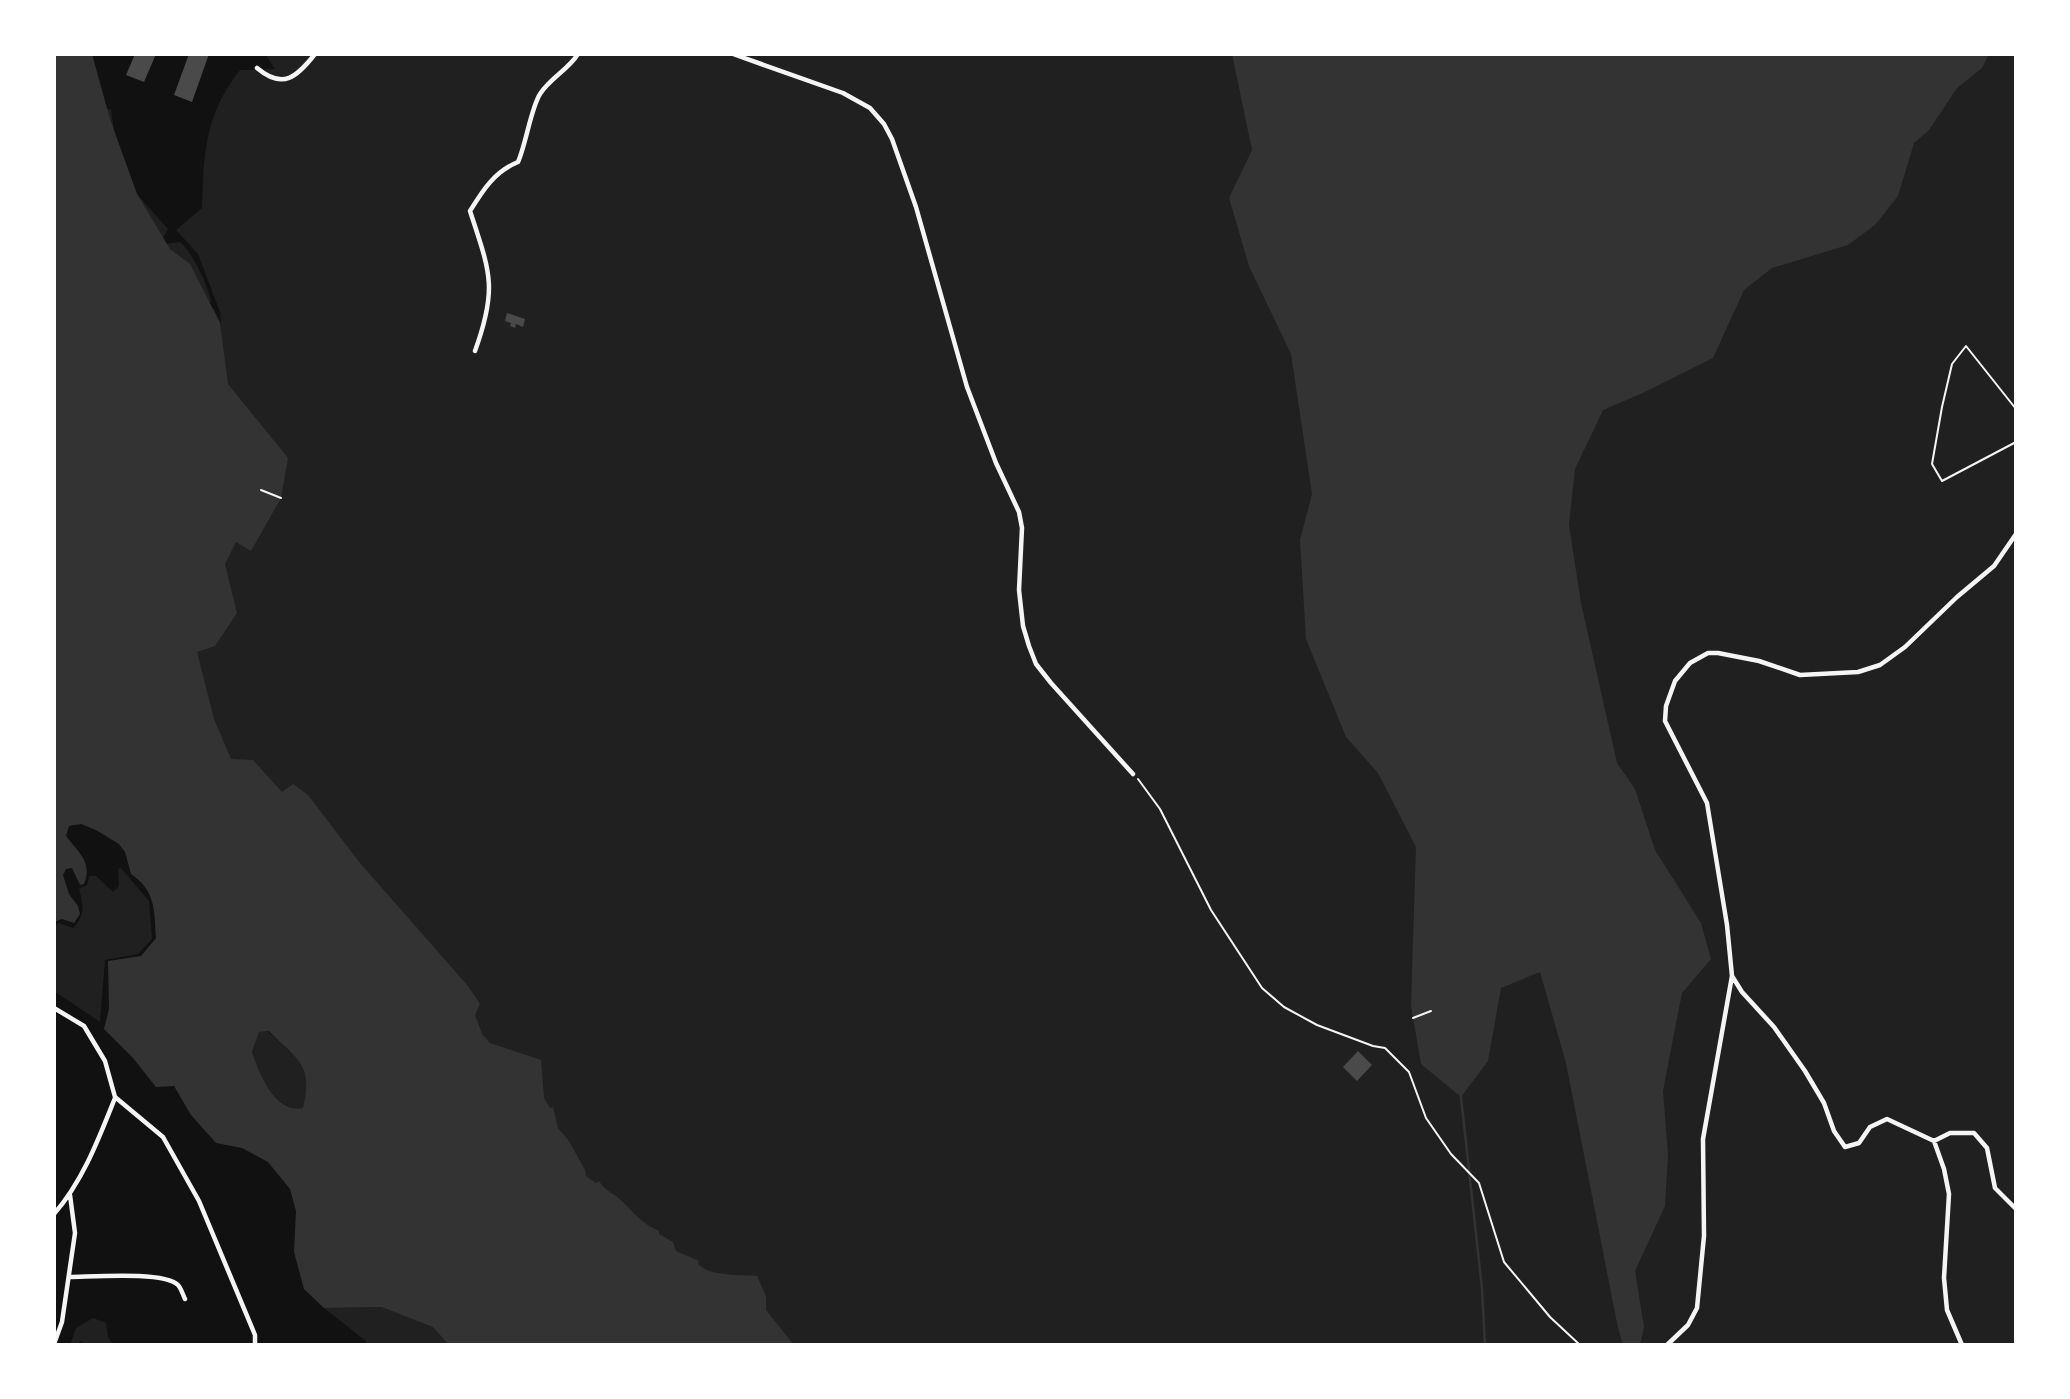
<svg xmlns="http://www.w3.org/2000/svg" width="2070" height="1399" font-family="'DM Sans',sans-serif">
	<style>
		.green { fill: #202020 }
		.water { fill: #333; fill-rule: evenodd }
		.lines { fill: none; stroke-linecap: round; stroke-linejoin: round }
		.stream { stroke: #333; stroke-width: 2.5 }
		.building { fill: #4a4a4a }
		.path { stroke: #f5f5f5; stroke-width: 2 }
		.service { stroke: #f5f5f5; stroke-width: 2 }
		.minor { stroke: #f5f5f5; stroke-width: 4.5 }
	</style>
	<rect width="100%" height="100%" fill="#111"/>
	<path class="green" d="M 54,54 L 105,108 L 111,110 L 114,130 L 112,133 L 127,183 L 168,229 L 162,240 L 165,244 L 180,242 C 192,251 208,286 211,301 L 207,305 L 214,309 L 221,324 L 220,312 L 198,254 L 176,230 L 202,208 C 204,153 204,116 240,70 L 275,69 L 265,54 L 2016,54 L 2016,1345 L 366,1345 L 366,1341 L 324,1308 L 382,1307 L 484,1227 L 209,843 Z
		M 121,868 L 149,901 L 152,939 L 138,954 L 105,960 L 100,1022 L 54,991 L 54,928 L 58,923 L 73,928 C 86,916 83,904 79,889 L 87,885 L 89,876 L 96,876 L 113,892 L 119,886 L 118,869 Z
		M 268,1031 C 296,1060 314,1063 304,1108 C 274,1113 260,1074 252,1052 L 258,1032 Z
		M 93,1318 L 106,1323 L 108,1337 L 113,1345 L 86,1345 L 80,1341 L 78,1345 L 70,1345 L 76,1328 Z"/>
	<path class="water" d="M 54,54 L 92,54 L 110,119 L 137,194 L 170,249 L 190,264 L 220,323 L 228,384 L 288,458 L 281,498 L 251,551 L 236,542 L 225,564 L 237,613 L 215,646 L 197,652 L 214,719 L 231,759 L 253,760 L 282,792 L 293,784 L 308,795 L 360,863 L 468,986 L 480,1004 L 475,1015 L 482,1034 L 490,1043 L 541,1060 L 544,1098 L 550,1108 L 553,1107 L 558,1128 L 569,1141 L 585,1170 L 586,1176 L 596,1183 L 599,1181 C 604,1189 609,1191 616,1196 C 633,1210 636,1220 659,1231 L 659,1234 L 673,1242 L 676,1251 L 699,1261 L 698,1264 C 712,1277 736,1274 757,1276 L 766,1296 L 766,1310 L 794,1345 L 449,1345 L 433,1327 L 382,1307 L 324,1308 L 304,1289 L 294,1252 L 296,1211 L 290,1189 L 268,1162 L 242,1148 L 216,1143 L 191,1115 L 174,1086 L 156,1087 L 133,1058 L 104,1029 L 109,1009 L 108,961 L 141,956 L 156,938 C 154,910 156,891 131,874 L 125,852 L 119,844 L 96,830 L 81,824 L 69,826 L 66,836 C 78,852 93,862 84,884 L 80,885 L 72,868 L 66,869 L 63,875 L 69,894 L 78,906 L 80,914 L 74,923 L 62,919 L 54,922 ZM 269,1031 C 296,1060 314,1063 303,1108 C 274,1113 260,1074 252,1052 L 259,1032 Z
		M 1232,54 L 1989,54 L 1982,68 L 1957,88 L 1929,130 L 1914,143 L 1898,196 L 1875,225 L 1848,245 L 1772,268 L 1744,290 L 1713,358 L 1645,392 L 1603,410 L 1575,469 L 1569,525 L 1581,603 L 1617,763 L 1635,789 L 1655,850 L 1701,923 L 1711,959 L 1682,993 L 1672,1044 L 1663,1091 L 1668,1155 L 1665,1206 L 1635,1271 L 1644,1327 L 1640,1345 L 1623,1345 L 1618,1328 L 1566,1063 L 1540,972 L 1501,988 L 1488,1061 L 1461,1097 L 1421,1064 L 1411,1005 L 1416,847 L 1378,773 L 1346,737 L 1306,639 L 1300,540 L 1312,494 L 1291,354 L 1249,266 L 1229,198 L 1252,150 Z"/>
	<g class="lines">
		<path class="stream" d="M 1461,1097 L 1482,1289 L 1485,1345"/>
	</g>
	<path class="building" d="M 135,54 L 156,54 L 144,82 L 126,75 Z
		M 189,54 L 209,54 L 192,102 L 174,95 Z
		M 507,313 L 525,319 L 523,327 L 516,324 L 515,328 L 510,326 L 511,323 L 505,321 Z
		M 1358,1051 L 1372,1065 L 1357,1081 L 1343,1067 Z"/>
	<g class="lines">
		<path class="path" d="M 261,490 L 281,498
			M 1138,779 L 1160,809 L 1211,910 L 1262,988 L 1284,1007 L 1317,1025 L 1373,1046 L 1385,1048 L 1409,1072 L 1426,1118 L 1451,1154 L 1479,1183 L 1504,1262 L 1550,1317 L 1580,1345
			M 1413,1018 L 1431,1011"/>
		<path class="service" d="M 2016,409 L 1966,346 L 1952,364 L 1942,407 L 1932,464 L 1942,481 L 2016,442"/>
		<path class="minor" d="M 733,54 L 843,93 L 870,108 L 884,124 L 892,139 L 916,207 L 967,387 L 996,463 L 1019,512 L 1022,528 L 1019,590 L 1023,626 L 1029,646 L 1036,664 L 1051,683 L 1133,774
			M 257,68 C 283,90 297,77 315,54
			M 475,351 C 498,288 490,272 470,211 C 483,190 494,172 518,162 C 526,144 531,108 540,94 C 550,78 568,70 578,54
			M 54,1008 L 84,1026 L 105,1061 L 115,1097 L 163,1137 L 199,1201 L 255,1335 L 255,1345
			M 1934,1141 L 1950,1133 L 1974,1133 L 1987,1148 L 1995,1188 L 2016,1209
			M 54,1214 C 83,1181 99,1138 115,1098
			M 69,1277 C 90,1277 164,1271 178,1285 C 181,1288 183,1295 185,1299
			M 54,1344 L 62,1322 L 75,1233 L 70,1195
			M 1667,1345 L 1688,1325 L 1697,1308 L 1704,1236 L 1703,1139 L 1732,976
			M 1962,1345 L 1947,1310 L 1944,1278 L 1949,1194 L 1944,1169 L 1934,1141 L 1887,1119 L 1870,1127 L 1859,1143 L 1845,1147 L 1834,1131 L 1824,1103 L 1805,1071 L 1774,1027 L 1742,992 L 1732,976 L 1727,925 L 1707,803 L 1665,721 L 1666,706 L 1675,681 L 1690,663 L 1708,653 L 1718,653 L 1759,661 L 1800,675 L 1858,672 L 1880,665 L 1905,647 L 1957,597 L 1994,566 L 2016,534"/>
	</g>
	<rect width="2070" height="1399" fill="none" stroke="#ffffff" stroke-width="112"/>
</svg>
